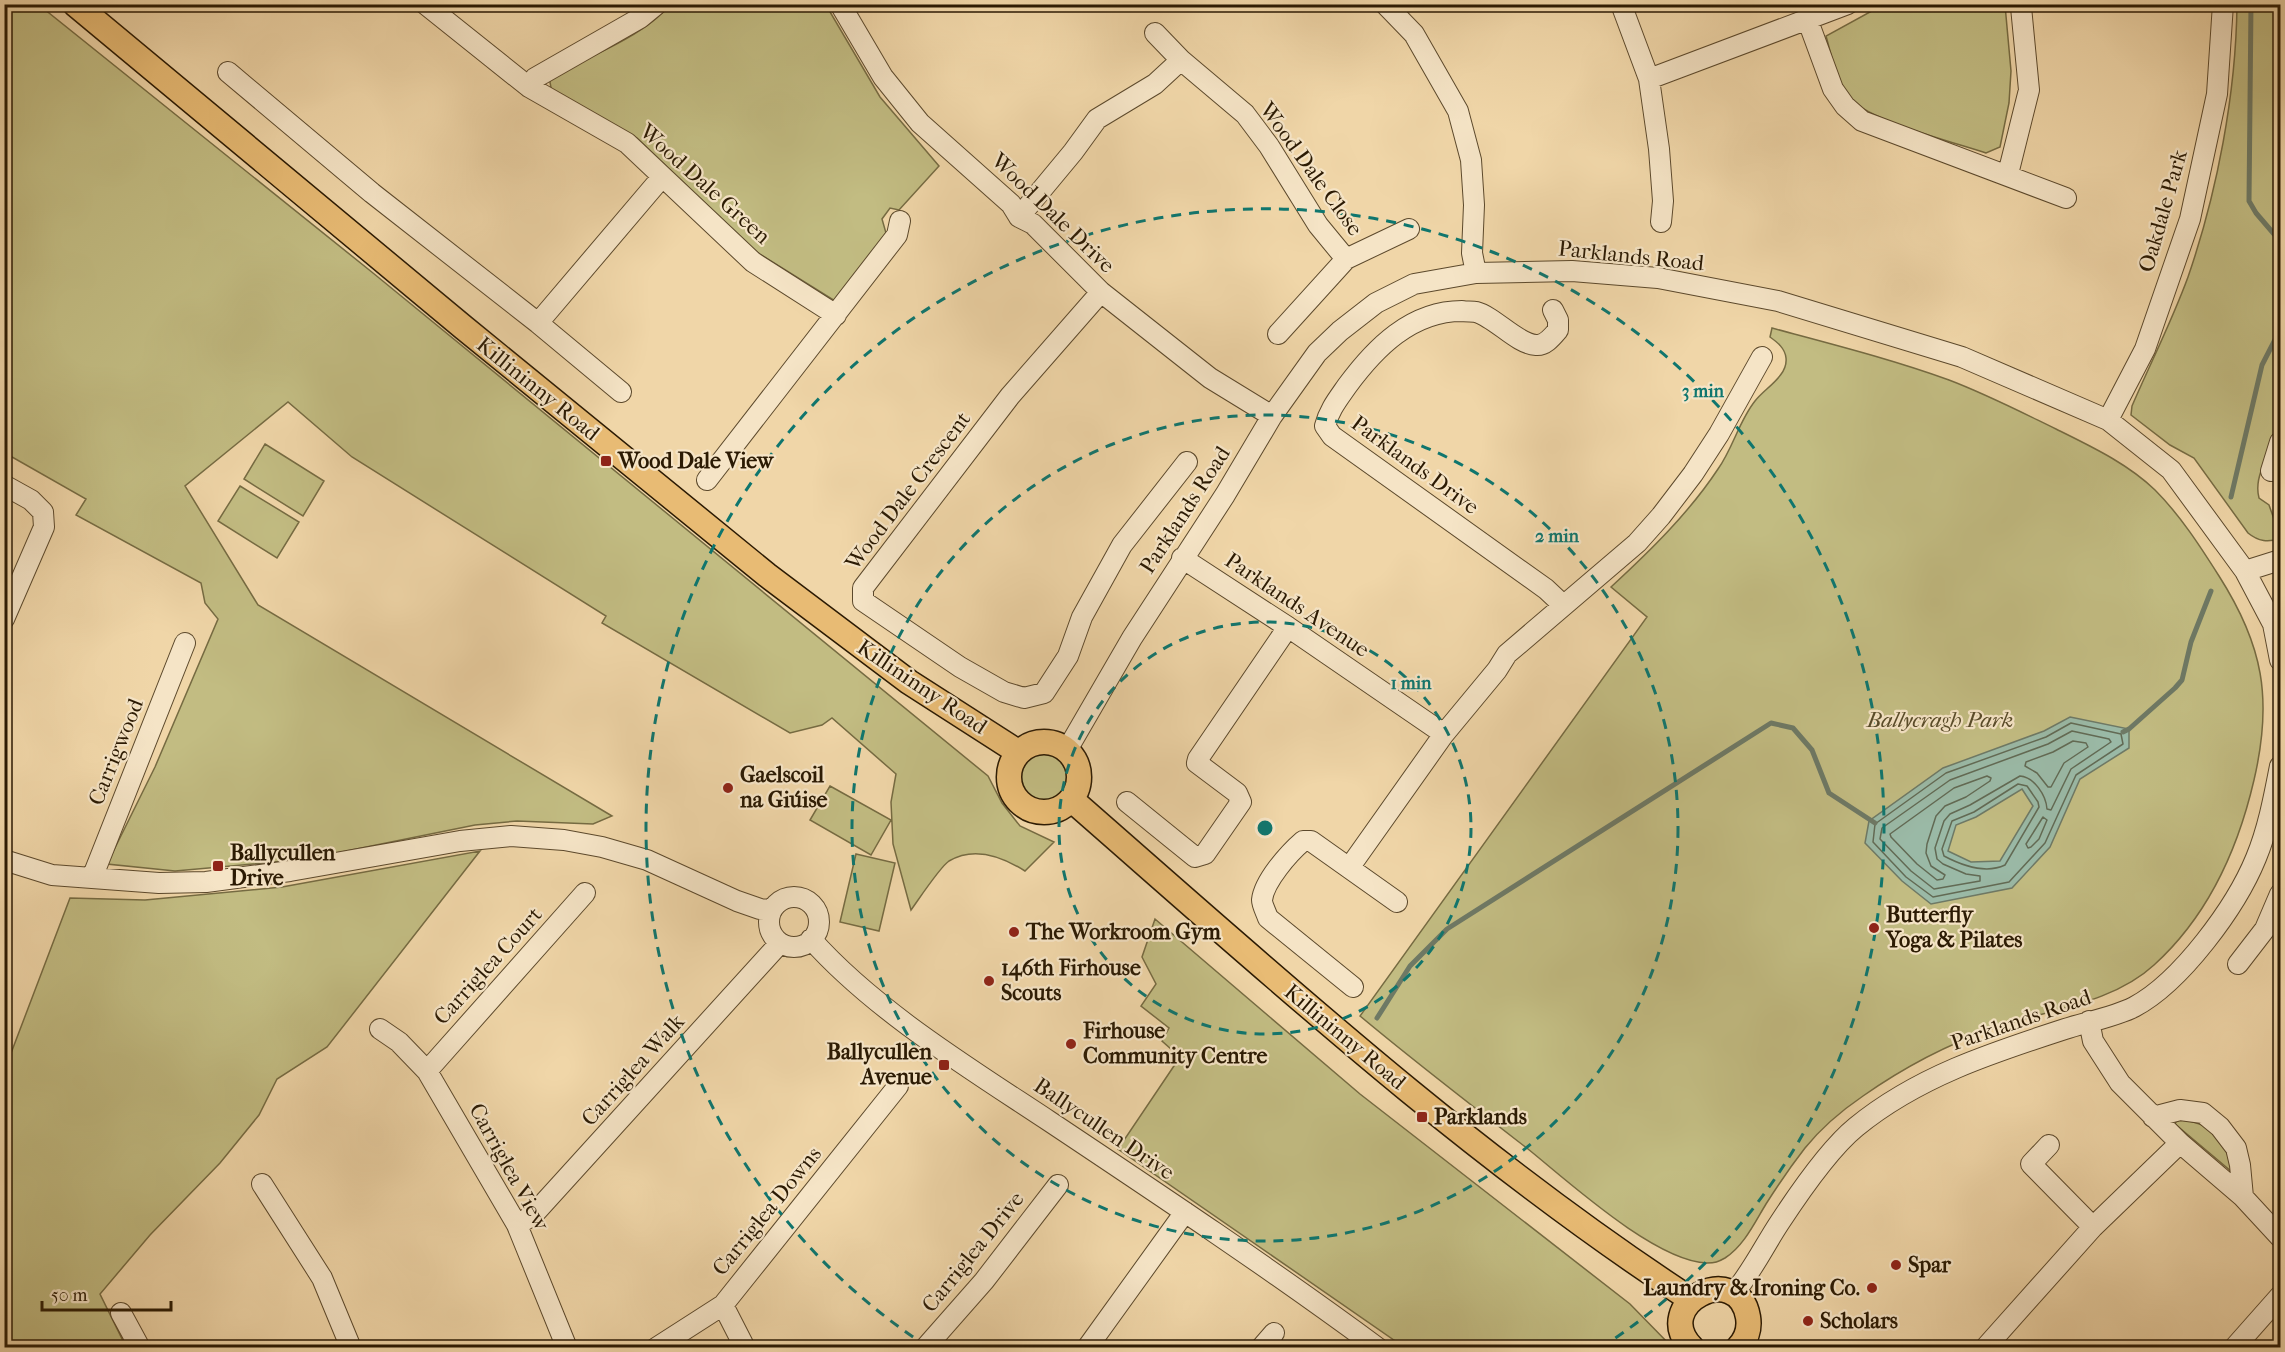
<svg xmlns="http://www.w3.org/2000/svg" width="2285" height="1352" font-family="'IM FELL French Canon',serif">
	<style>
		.green { fill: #c2bc82; stroke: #766b42; stroke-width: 1.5 }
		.water { fill: #9ab9a6; stroke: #6e7965; stroke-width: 1.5; fill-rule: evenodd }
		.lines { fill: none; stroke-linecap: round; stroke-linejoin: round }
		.shore { stroke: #626a54; stroke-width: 1.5 }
		.stream { stroke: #6e7965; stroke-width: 5 }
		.minor-casing { stroke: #5c492c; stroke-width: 22 }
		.major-casing { stroke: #2b1a03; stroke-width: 27 }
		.minor { stroke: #f5e4c6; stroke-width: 20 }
		.major { stroke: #e8bb74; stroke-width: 24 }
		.ring { fill: none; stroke: #0f766e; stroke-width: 3; stroke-dasharray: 10 8 }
		.poi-dot { fill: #8f2418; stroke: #f5e4c6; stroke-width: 2 }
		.labels { text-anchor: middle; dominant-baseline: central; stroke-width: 4.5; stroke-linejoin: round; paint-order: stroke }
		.street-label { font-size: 22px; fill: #2b1a03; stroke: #f5e4c6 }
		.poi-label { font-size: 22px; font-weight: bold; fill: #2b1a03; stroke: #f5e4c6; text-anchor: start }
		.park-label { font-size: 22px; font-style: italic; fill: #584b29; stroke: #f5e4c6 }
		.centre { fill: #0f766e; stroke: #f5e4c6; stroke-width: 3 }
		.ring-label { font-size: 18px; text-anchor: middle; font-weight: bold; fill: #0f766e; stroke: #f5e4c6; stroke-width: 4.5; stroke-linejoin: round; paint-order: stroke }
	</style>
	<rect width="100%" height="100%" fill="#f0d6a8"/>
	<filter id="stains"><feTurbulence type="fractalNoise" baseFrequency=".00333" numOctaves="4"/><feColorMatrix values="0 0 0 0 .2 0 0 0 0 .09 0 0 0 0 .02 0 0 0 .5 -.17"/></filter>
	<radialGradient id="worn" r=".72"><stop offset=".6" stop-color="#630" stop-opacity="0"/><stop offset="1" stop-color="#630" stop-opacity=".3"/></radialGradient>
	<path class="green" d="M 1896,4 L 2005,5 L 2011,71 L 2009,103 L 2000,147 L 1986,153 C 1956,143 1871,121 1852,100 C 1836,83 1832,57 1826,36 L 1879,7 Z
		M 5,5 L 39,5 L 373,273 L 988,776 L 1002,803 L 1020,826 L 1054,842 L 1025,871 C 1003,857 974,846 949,861 C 940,867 919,899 911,910 L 893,844 L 891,802 L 896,774 L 832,718 L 822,725 L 790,733 L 602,623 L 606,616 L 352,457 L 288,402 L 185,486 L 258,605 L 612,816 L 593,824 L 517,821 L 475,825 L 307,859 L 175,871 L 107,864 L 155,767 L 218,619 L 205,603 L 201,583 L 76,515 L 86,499 L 5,453 Z
		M 669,5 L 826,5 L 880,97 L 939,166 L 899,210 L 890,208 L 882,219 L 886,233 L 860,270 L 835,301 L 755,251 L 637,138 L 552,93 L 549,77 C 583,60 648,34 669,5 Z
		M 2237,5 L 2280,5 L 2280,434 C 2270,453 2253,476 2259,498 L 2269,505 L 2280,536 L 2280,539 C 2268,542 2259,542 2248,533 L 2194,458 L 2170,445 L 2131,415 L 2132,406 C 2150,364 2172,321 2188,277 C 2217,193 2236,94 2237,5 Z
		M 1772,328 C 1831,344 1891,359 1949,380 C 1986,394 2021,412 2056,429 C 2090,446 2127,463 2155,490 C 2180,515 2200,546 2219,576 C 2263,645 2273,699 2254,780 C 2238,849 2207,917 2154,965 C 2112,1004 2045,1010 1992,1029 C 1946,1045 1903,1068 1863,1096 C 1841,1111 1822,1127 1805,1148 C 1791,1166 1778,1185 1766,1204 C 1755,1222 1744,1246 1725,1258 C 1718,1262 1715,1263 1707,1263 C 1655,1261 1569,1182 1528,1149 C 1471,1105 1415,1062 1360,1016 L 1647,617 L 1611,587 C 1650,551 1689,513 1718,469 C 1733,448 1739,421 1755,401 C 1765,388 1788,376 1786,358 C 1785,348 1777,342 1770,337 Z
		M 265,444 L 324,481 L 303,516 L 244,479 Z
		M 240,486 L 299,522 L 277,558 L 218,521 Z
		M1018 777a25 25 0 1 1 50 0a25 25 0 1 1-50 0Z
		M 830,786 L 891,820 L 871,855 L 810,820 Z
		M 480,851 L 327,1047 L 277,1079 L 259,1115 L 220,1163 L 150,1235 L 100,1294 L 126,1347 L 5,1347 L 5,1069 L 70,898 L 145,900 L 282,887 Z
		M 856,854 L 895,863 L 879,931 L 840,922 Z
		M 1155,919 L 1360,1094 L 1630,1304 L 1672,1347 L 1404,1347 L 1118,1149 L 1180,1057 L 1162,1041 L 1169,1028 L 1141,1006 L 1156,984 L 1142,957 Z
		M 2178,1118 C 2219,1128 2223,1133 2232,1172 L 2175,1124 Z"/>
	<path class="water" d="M 2070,717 L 2129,729 L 2129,748 L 2080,779 L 2050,847 L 2012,888 L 1931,904 L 1902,881 L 1865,843 L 1869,821 L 1943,768 L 2044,731 ZM 2022,789 L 2033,806 L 2000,861 L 1971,862 L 1948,851 L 1956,825 L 1976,817 Z"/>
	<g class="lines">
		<path class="shore" d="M 2071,723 L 2121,734 L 2123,744 L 2076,775 L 2045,843 L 2009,882 L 1933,897 L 1906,877 L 1873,842 L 1875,824 L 1946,773 L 2046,737 Z
			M 2072,731 L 2109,739 L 2111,742 L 2071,769 L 2051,810 L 2047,809 C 2046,795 2034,777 2020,776 L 1970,805 L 1950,814 L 1944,821 L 1935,848 L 1937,859 L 1943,864 L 1966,874 L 1980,876 L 1980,881 L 1934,889 L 1911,871 L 1880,839 L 1882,828 L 1950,780 L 2048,744 Z
			M 2073,741 L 2086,743 L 2088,747 L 2064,763 L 2051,787 L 2048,787 L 2037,773 L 2025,766 L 2026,762 L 2053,752 Z
			M 1987,776 L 1991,778 L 1990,781 L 1966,797 L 1945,806 L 1936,816 L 1927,844 L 1926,853 L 1931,866 L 1945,875 L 1943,879 L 1937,880 L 1917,864 L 1891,837 L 1890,834 L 1954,788 Z
			M 2018,784 L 2027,786 L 2038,802 L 2039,807 L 2005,865 C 1986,874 1961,865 1944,856 L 1942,849 L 1952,821 L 1974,812 Z
			M 2043,817 L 2047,820 L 2039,839 L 2031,847 L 2028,848 L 2026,844 Z"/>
		<path class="stream" d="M 2251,4 L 2249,201 L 2256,213 L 2280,241
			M 2231,497 L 2262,365 L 2280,330
			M 2123,732 L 2129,729 L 2175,688 L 2182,680 L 2191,642 L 2211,591
			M 1377,1018 L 1410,966 L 1447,929 L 1771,723 L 1793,728 L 1812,750 L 1829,793 L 1875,823"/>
		<defs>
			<path id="minor" d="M 425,4 L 529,87 L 627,143 L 753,262 L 836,315
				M 840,4 L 883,77 L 920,123 L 1011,204 L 1019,217 L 1033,224 L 1101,292 L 1210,378 L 1272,416
				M 1385,4 L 1414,34 L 1458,111 L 1471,160 L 1474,205 L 1472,253 L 1476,273
				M 1621,4 L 1649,79 L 1659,149 L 1663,201 L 1661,222
				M 1808,21 L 1833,89 L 1845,106 L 1862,121 L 2066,198
				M 1155,33 L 1181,60 L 1245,114 L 1269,146 L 1318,225 L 1346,259
				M 228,72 L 372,193 L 538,323 L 621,392
				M 1649,79 L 1848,4
				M 529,87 L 535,78 L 640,18 L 657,4
				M 2008,174 L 2029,90 L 2021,7
				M 1019,217 L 1073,152 L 1097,119 L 1155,84 L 1181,60
				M 1101,292 L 1010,396 L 863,588 L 863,601 L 960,667 L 1004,692 L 1024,698 L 1044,693 L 1068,656 L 1082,617 L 1122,545 L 1187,462
				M 1553,310 L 1558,320 L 1558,330 C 1552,337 1545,346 1536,345 C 1517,344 1495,317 1476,312 C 1472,311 1466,312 1462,311 C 1411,311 1375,348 1347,386 C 1338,399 1329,410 1325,426 L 1332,436 L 1546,589 L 1563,605
				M 538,323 L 662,177
				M 1278,334 L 1346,259 L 1409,229
				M 2108,420 L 2145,349 L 2190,219 L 2217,94 L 2223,4
				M 2271,471 L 2280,442
				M 707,480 L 897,235 L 900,221
				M 4,485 L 31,500 L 43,512 L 44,527 L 4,619
				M 1182,558 L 1288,627 L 1444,734
				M 2245,571 L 2280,560
				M 1067,750 L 1132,638 L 1225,495 L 1272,416 L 1317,353 L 1340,331 L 1376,303 L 1414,284 L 1476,273 L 1572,271 L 1658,278 L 1778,301 L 1962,357 L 2108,420 L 2171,470 L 2245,571 L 2273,624 L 2280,660
				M 1127,802 L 1195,857 L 1205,854 L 1241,802 L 1237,793 L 1197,763 L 1198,759 L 1288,627
				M 4,860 L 52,875 L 159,883 L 206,882 L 290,871 L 460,841 L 511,836 L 564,840 L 602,847 L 647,860 L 737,901 L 760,909 L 772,910
				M 1349,868 L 1444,734 L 1497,670 L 1507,654 L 1637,543 L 1661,516 L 1693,474 L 1719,434 L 1762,357
				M 92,878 L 185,643
				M769 922a25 25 0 1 1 50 0a25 25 0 1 1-50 0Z
				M 811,939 C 874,1010 969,1068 1049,1121 C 1160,1195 1271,1269 1378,1348
				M 2238,964 L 2265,929 L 2280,894
				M 1353,987 L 1268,918 C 1266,912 1262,905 1262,900 C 1264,881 1289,853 1303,841 L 1311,841 L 1397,902
				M 2089,1021 L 2093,1041 L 2120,1083 L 2180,1143 L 2243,1197 L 2280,1237
				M 380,1029 L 399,1042 L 427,1071 L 517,1225 L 567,1348
				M 427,1071 L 585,893
				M 2153,1117 L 2180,1110 L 2203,1113 L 2220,1127 L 2236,1148 L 2240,1165 L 2243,1197
				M 2049,1145 L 2031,1164 L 2093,1227
				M 262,1184 L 322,1278 L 351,1348
				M 517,1225 L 533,1215 L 780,943
				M 1733,1294 C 1752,1272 1764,1246 1780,1222 C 1799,1193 1829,1149 1856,1127 C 1917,1077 1991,1053 2065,1029 C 2084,1023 2117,1016 2134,1007 C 2181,982 2236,907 2256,858 C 2268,829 2274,797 2280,766
				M 723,1305 L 745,1348
				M 121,1313 L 140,1348
				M 656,1348 L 723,1305 L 898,1086
				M 925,1348 L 984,1281 L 1058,1185
				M 1087,1348 L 1185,1212
				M 1261,1348 L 1274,1333
				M 1985,1348 L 2093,1227 L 2180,1143
				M 2234,1348 L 2280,1296"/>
			<path id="major" d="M 75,4 L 463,327 L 767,575 L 909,682 L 1018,752
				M1009 777a35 35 0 1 1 70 0a35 35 0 1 1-70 0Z
				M 1072,800 C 1271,974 1468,1154 1690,1299
				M 1692,1348 C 1649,1304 1738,1259 1748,1317 C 1750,1329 1746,1340 1738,1348"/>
		</defs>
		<use href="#minor" class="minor-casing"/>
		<use href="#major" class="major-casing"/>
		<use href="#minor" class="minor"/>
		<use href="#major" class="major"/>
	</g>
	<g class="ring">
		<circle cx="1265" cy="828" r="206"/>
		<circle cx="1265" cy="828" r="413"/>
		<path d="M928 1347A619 619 0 1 1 1602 1347"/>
	</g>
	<g class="poi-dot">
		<rect x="600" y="455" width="12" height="12" rx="3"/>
		<circle cx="728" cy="788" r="6"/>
		<rect x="212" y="860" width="12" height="12" rx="3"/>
		<circle cx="1874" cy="928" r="6"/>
		<circle cx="1014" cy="932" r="6"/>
		<circle cx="989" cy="981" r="6"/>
		<circle cx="1071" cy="1044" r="6"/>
		<rect x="938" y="1059" width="12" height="12" rx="3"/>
		<rect x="1416" y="1111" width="12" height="12" rx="3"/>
		<circle cx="1896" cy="1265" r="6"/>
		<circle cx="1872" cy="1288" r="6"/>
		<circle cx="1808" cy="1321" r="6"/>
	</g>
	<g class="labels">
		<g class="street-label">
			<text transform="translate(1311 169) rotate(54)">Wood Dale Close</text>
			<text transform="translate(705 184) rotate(42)">Wood Dale Green</text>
			<text transform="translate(2163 211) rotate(-74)">Oakdale Park</text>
			<text transform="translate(1053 213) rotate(44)">Wood Dale Drive</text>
			<text transform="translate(1631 256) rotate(6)">Parklands Road</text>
			<text transform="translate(538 389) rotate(39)">Killininny Road</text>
			<text transform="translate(1415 465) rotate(36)">Parklands Drive</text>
			<text transform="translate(908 491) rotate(-53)">Wood Dale Crescent</text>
			<text transform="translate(1185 510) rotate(-57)">Parklands Road</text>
			<text transform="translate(1297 605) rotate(34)">Parklands Avenue</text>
			<text transform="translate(922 687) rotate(34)">Killininny Road</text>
			<text transform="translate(116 752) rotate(-68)">Carrigwood</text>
			<text transform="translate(488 966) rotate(-48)">Carriglea Court</text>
			<text transform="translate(2021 1020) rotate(-19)">Parklands Road</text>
			<text transform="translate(1345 1037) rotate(40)">Killininny Road</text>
			<text transform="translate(633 1070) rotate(-48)">Carriglea Walk</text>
			<text transform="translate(1104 1129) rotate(34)">Ballycullen Drive</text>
			<text transform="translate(509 1167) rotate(61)">Carriglea View</text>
			<text transform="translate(767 1211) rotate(-51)">Carriglea Downs</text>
			<text transform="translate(973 1252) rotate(-51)">Carriglea Drive</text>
		</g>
		<g class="poi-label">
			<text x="618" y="461">Wood Dale View</text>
			<text x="740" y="775">Gaelscoil<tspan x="740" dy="25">na Giúise</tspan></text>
			<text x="230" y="853">Ballycullen<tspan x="230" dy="25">Drive</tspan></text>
			<text x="1886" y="915">Butterfly<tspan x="1886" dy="25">Yoga &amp; Pilates</tspan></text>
			<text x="1026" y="932">The Workroom Gym</text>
			<text x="1001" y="968">146th Firhouse<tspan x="1001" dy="25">Scouts</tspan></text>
			<text x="1083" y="1031">Firhouse<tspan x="1083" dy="25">Community Centre</tspan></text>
			<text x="932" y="1052" text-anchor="end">Ballycullen<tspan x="932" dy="25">Avenue</tspan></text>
			<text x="1434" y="1117">Parklands</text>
			<text x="1908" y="1265">Spar</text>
			<text x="1860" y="1288" text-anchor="end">Laundry &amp; Ironing Co.</text>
			<text x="1820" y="1321">Scholars</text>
		</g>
		<g class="park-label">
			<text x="1940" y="720">Ballycragh Park</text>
		</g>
	</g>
	<circle cx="1265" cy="828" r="9" class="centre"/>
	<g class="ring-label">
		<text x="1703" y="397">3 min</text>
		<text x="1557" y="542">2 min</text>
		<text x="1411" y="689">1 min</text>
	</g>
	<rect width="2285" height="1352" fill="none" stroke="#f0d6a8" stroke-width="24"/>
	<rect x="6" y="6" width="2273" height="1340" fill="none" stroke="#2b1a03" stroke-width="3"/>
	<rect x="12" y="12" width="2261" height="1328" fill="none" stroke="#2b1a03" stroke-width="1.5"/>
	<path d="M42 1301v9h129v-9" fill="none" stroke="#2b1a03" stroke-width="3"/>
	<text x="51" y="1301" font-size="18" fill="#2b1a03" stroke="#f5e4c6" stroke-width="4.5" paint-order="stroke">50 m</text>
	<rect width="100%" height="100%" filter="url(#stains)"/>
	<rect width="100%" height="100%" fill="url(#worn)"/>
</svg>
